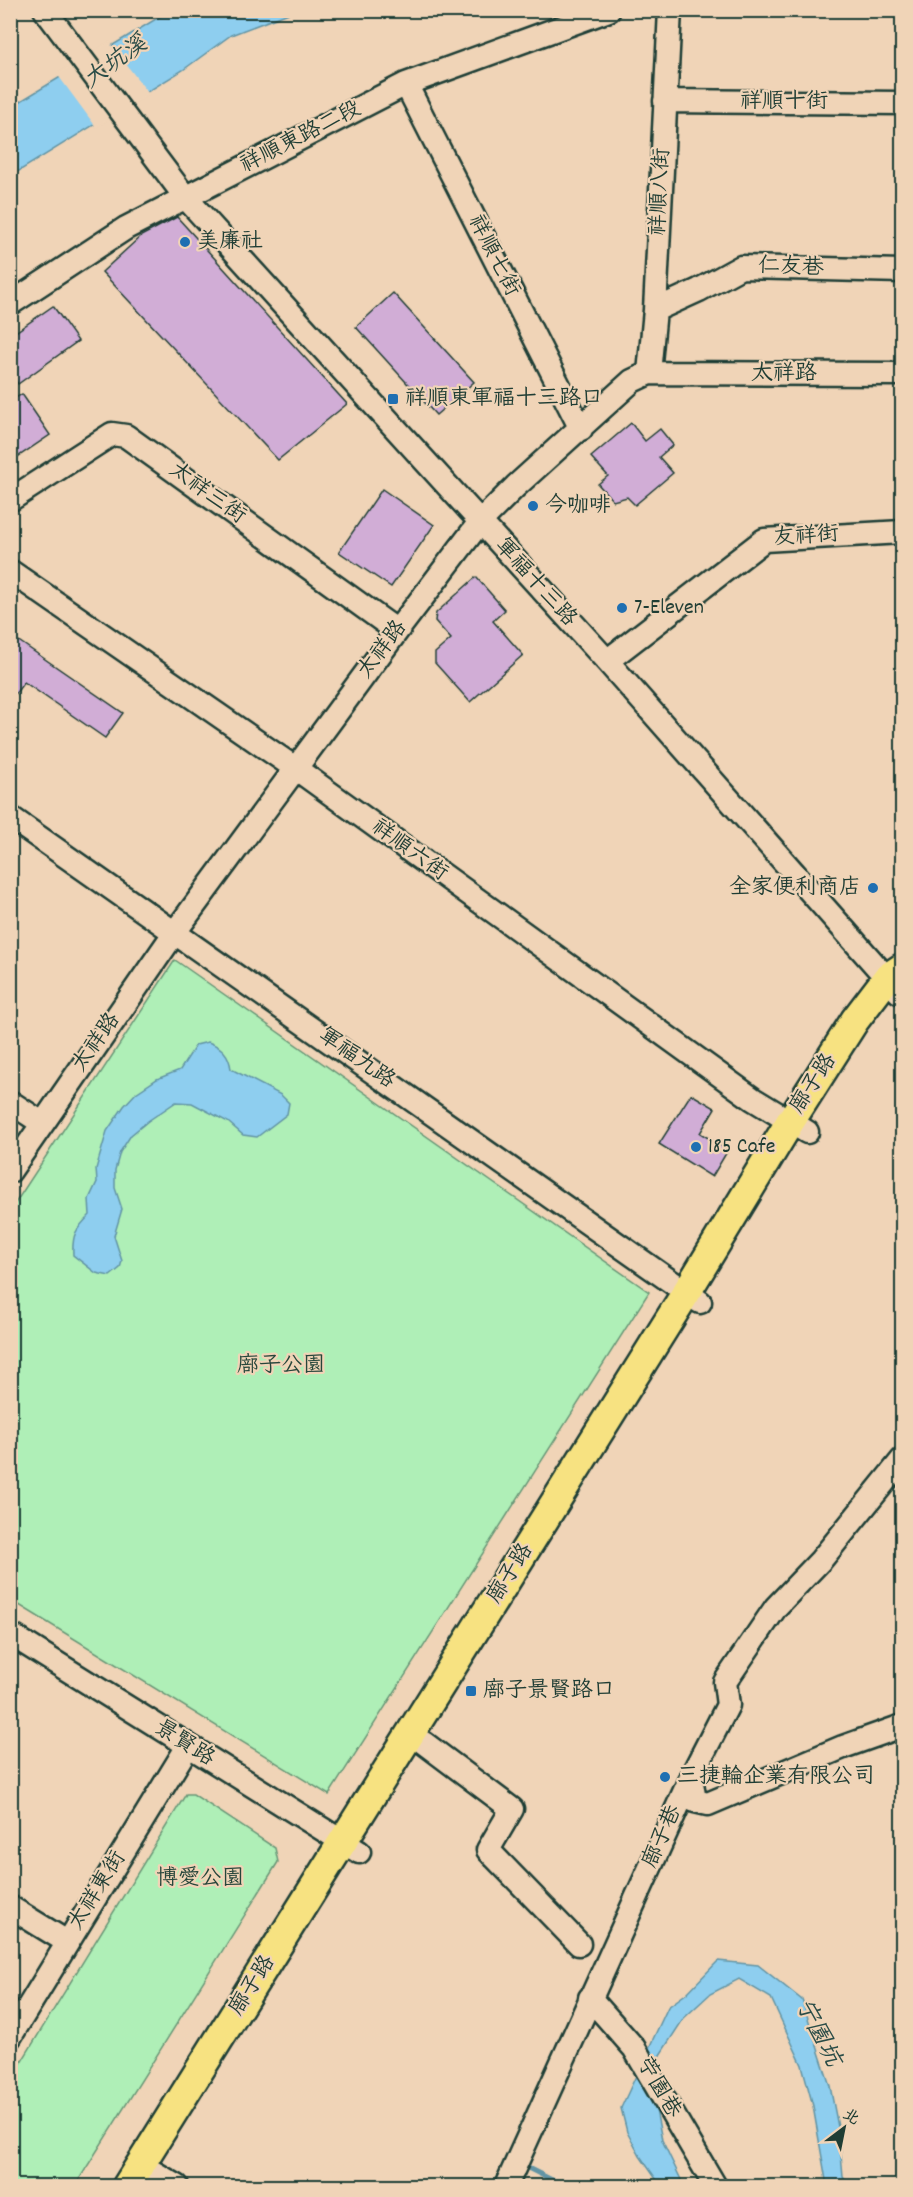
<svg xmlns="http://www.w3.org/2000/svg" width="913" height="2197" font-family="Dekko,'LXGW WenKai TC',sans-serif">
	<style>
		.green { fill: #afefb7; stroke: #679676; stroke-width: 1.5 }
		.water { fill: #8eceef; stroke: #6294a4; stroke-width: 1.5 }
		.pier { fill: #f0d4b7 }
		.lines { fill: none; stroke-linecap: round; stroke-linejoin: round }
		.stream { stroke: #6294a4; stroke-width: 5 }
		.building { fill: #d1add6; stroke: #1f3d34; stroke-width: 1.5 }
		.minor-casing { stroke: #1f3d34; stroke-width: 27 }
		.major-casing { stroke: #1f3d34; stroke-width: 33 }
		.minor { stroke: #f0d4b7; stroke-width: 22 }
		.major { stroke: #f7e281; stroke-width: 28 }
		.poi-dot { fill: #1f6fb2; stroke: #f0d4b7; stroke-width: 2 }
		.labels { text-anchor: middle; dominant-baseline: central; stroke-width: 4.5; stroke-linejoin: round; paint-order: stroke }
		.street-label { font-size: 22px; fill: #1f3d34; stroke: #f0d4b7 }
		.poi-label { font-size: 22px; fill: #1f3d34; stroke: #f0d4b7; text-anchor: start }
		.park-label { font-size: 22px; fill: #26463b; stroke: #f0d4b7 }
		.water-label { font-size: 24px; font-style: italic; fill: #2a4c47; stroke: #f0d4b7 }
	</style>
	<rect width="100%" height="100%" fill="#f0d4b7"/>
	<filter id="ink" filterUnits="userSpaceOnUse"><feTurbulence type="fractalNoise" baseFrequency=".0167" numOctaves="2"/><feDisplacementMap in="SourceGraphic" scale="12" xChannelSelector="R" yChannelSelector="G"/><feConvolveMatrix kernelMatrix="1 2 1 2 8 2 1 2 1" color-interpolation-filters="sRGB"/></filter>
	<g filter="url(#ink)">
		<path class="green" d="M 175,960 L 649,1292 L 329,1795 L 11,1600 L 10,1211 Z
			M 186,1794 L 193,1794 L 275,1848 L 278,1862 L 75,2186 L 11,2186 L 11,2079 Z"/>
		<path class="water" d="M 169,11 L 294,11 L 231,35 L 183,70 L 11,176 L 11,107 Z
			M 208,1042 C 222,1047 229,1054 231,1069 L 281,1095 L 289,1103 L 287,1114 L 257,1137 L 243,1135 L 228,1122 L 192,1103 L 176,1102 L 148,1121 L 131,1135 L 120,1152 L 115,1170 L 115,1188 L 122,1209 L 114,1236 L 122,1261 L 120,1268 L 110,1276 L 96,1273 L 73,1255 C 72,1235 75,1230 90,1215 L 89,1199 L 97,1182 L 96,1169 L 107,1131 L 124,1106 L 136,1093 L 157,1079 L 180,1070 L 196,1045 Z
			M 718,1961 L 758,1965 L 802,2000 L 830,2086 L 839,2132 L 843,2177 L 849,2186 L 827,2186 L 813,2106 L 802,2065 L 771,1998 L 739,1979 L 710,1994 L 684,2018 L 658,2058 L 654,2100 L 662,2140 L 684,2186 L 661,2186 L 640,2156 L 627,2132 L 621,2108 L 668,2007 L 687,1993 Z"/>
		<path class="pier" d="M 109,42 L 149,94 L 96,127 L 57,74 Z"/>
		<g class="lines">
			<path class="stream" d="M 522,2165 L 564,2186"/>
		</g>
		<path class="building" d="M 177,217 L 347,404 L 278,460 L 102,272 L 141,236 Z
			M 393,293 L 474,382 L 436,415 L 356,327 Z
			M 53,306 L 78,341 L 18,384 L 10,373 L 10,336 Z
			M 22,394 L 50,435 L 10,462 L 10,401 Z
			M 631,423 L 645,441 L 660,429 L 673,445 L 659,457 L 673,473 L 635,505 L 627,497 L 613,501 L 598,484 L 608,476 L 591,457 Z
			M 382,489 L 434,525 L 391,587 L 339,552 Z
			M 476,577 L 505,610 L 493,621 L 523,655 L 470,702 L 435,663 L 435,653 L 451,639 L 435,621 L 436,613 Z
			M 10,635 L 123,713 L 105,738 L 24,682 L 10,701 Z
			M 691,1094 L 715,1108 L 700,1133 L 728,1150 L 712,1177 L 659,1144 Z"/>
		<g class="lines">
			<defs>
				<path id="minor" d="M 45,10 L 186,198 L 607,661 L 899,992
					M 406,84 L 581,429
					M 665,101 L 902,103
					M 10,304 L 126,228 L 406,84 L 609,10
					M 655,310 L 699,290 L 741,267 L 902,271
					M 649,373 L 655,310 L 670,10
					M 10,500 L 112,434 L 126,436 L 397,631
					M 10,571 L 295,768 L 753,1099 L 807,1132
					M 607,661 L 764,540 L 902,532
					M 10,817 L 700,1302
					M 10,1102 L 42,1123
					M 10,1171 L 175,932 L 397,631 L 480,522 L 516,486 L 632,381 L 649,373 L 902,374
					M 10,1634 L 359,1852
					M 424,1743 L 512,1809 L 488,1850 L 579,1944
					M 691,1777 L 695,1801 L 708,1804 L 843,1747 L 902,1726
					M 10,1907 L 67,1942
					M 590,1998 L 634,2048 L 715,2186
					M 10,2037 L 188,1746
					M 141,2165 L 177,2186
					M 506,2186 L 691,1777 L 728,1705 L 725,1682 L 776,1607 L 821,1560 L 902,1460"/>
				<path id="major" d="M 127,2186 L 686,1293 L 790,1122 L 855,1020 L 887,978 L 902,968"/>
			</defs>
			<use href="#minor" class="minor-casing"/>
			<use href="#major" class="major-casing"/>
			<use href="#minor" class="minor"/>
			<use href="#major" class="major"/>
		</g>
	</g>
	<g class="poi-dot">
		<circle cx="185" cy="242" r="6"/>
		<rect x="387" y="393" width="12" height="12" rx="3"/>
		<circle cx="533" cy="506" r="6"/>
		<circle cx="622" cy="608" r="6"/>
		<circle cx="873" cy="888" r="6"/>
		<circle cx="696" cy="1147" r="6"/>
		<rect x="465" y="1685" width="12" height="12" rx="3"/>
		<circle cx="665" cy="1777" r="6"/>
	</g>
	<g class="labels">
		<g class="street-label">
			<text x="784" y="102">祥順十街</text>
			<text transform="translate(301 138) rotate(-27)">祥順東路二段</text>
			<text transform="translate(661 192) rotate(-87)">祥順八街</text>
			<text transform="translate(493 256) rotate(63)">祥順七街</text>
			<text transform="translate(791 268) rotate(2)">仁友巷</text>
			<text x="784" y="374">太祥路</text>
			<text transform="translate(207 494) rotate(36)">太祥三街</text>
			<text transform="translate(806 537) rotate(-4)">友祥街</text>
			<text transform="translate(535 583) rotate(48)">軍福十三路</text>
			<text transform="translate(383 650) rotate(-53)">太祥路</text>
			<text transform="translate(409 851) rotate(36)">祥順六街</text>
			<text transform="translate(97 1043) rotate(-55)">太祥路</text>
			<text transform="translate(356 1059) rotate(35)">軍福九路</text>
			<text transform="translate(814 1084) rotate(-57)">廍子路</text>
			<text transform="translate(511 1574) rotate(-58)">廍子路</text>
			<text transform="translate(184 1744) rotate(32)">景賢路</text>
			<text transform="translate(663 1837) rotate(-66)">廍子巷</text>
			<text transform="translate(98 1891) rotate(-58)">太祥東街</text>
			<text transform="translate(253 1986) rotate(-58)">廍子路</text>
			<text transform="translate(658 2088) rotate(60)">苧園巷</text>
		</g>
		<g class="poi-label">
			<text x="197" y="242">美廉社</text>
			<text x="405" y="399">祥順東軍福十三路口</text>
			<text x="545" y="506">今咖啡</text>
			<text x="634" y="608">7-Eleven</text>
			<text x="861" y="888" text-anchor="end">全家便利商店</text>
			<text x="708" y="1147">185 Cafe</text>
			<text x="483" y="1691">廍子景賢路口</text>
			<text x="677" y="1777">三捷輪企業有限公司</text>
		</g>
		<g class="park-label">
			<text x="281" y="1366">廍子公園</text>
			<text x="200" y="1879">博愛公園</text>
		</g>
		<g class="water-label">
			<text transform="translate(116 63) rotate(-36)">大坑溪</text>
			<text transform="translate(817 2033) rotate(63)">宁園坑</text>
		</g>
	</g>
	<rect width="913" height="2197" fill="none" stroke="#f0d4b7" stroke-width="36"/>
	<rect x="18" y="18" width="877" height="2161" fill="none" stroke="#1f3d34" stroke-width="2" filter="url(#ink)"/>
	<g transform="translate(844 2128) rotate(32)" stroke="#f0d4b7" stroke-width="4.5" paint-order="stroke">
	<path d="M0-4.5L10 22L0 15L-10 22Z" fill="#1f3d34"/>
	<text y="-9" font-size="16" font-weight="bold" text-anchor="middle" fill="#1f3d34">北</text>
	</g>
</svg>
